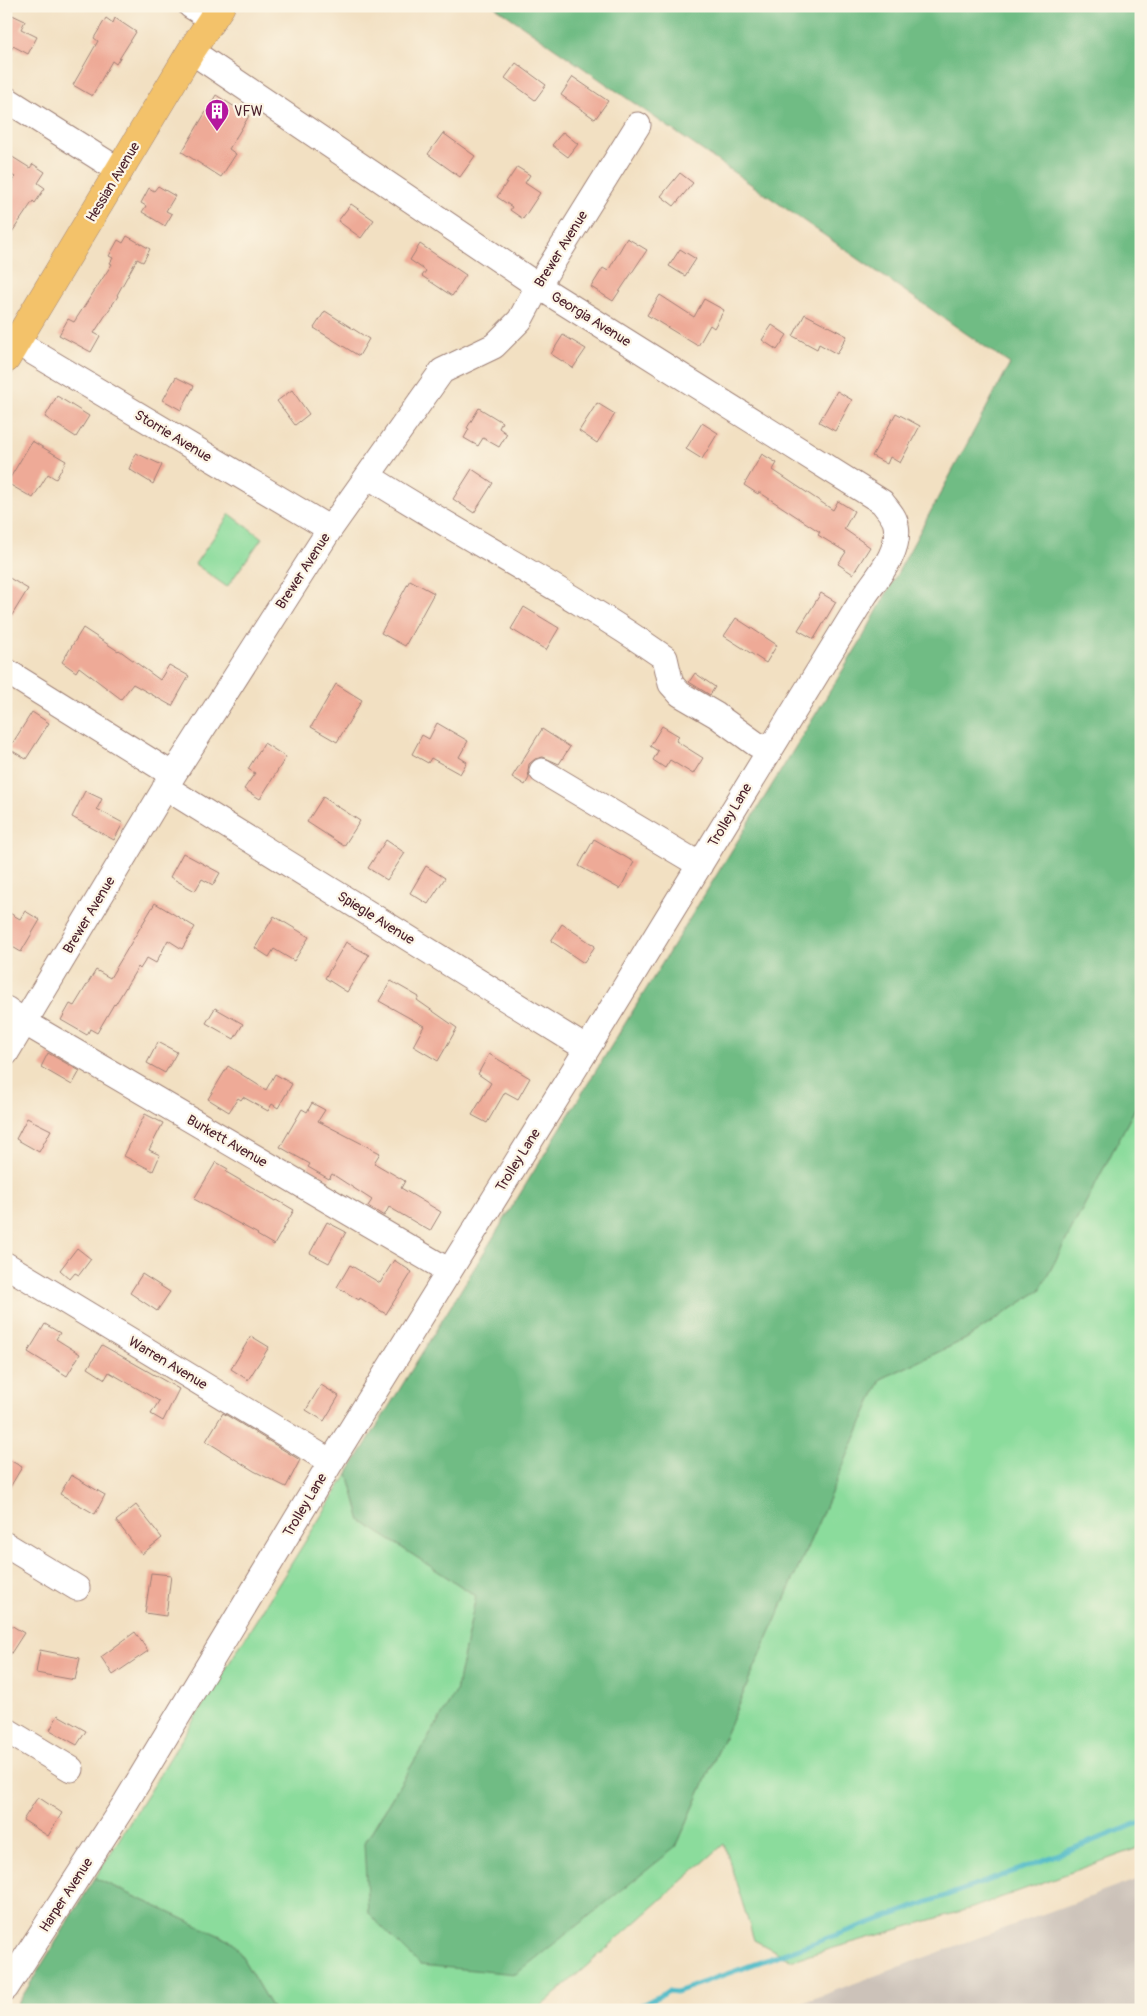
<svg xmlns="http://www.w3.org/2000/svg" width="1147" height="2016" font-family="Pangolin,sans-serif">
	<style>
		.industrial { fill: #ccc2b9 }
		.green { fill: #8bdc9c; stroke: #6a7e64 }
		.forest { fill: #70bc84; stroke: #5d6e58 }
		.lines { fill: none; stroke-linecap: round; stroke-linejoin: round }
		.stream { stroke: #4dbac7; stroke-width: 5 }
		.building { fill: #eeaa97 }
		.minor-casing { stroke: #9e8076; stroke-width: 27 }
		.major-casing { stroke: #9e8076; stroke-width: 29 }
		.minor { stroke: #fff; stroke-width: 25 }
		.major { stroke: #f3c26a; stroke-width: 28 }
		.labels { text-anchor: middle; dominant-baseline: central; stroke-width: 4.5; stroke-linejoin: round; paint-order: stroke }
		.poi-label { font-size: 14px; fill: #4a1f2b; stroke: #fcf5e5; text-anchor: start }
		.street-label { font-size: 14px; fill: #4a1f2b; stroke: #fcf5e5 }
	</style>
	<rect width="100%" height="100%" fill="#fcf5e5"/>
	<filter id="ink" filterUnits="userSpaceOnUse"><feTurbulence type="fractalNoise" baseFrequency=".02" numOctaves="2"/><feDisplacementMap in="SourceGraphic" scale="10" xChannelSelector="R" yChannelSelector="G"/><feConvolveMatrix kernelMatrix="1 2 1 2 8 2 1 2 1" color-interpolation-filters="sRGB"/></filter>
	<filter id="wash" filterUnits="userSpaceOnUse"><feTurbulence type="fractalNoise" baseFrequency=".0096" numOctaves="4" result="noise"/><feDisplacementMap in="SourceGraphic" scale="20" xChannelSelector="R" yChannelSelector="G"/><feGaussianBlur stdDeviation="1.12" result="paint"/><feColorMatrix in="noise" values="0 0 0 0 0 0 0 0 0 0 0 0 0 0 0 0 0 1.4 0 .05"/><feComposite in="paint" operator="in"/></filter>
	<g filter="url(#wash)">
		<rect width="100%" height="100%" fill="#f2e0c2"/>
		<path class="industrial" d="M 1141,1878 L 1141,2010 L 782,2010 Z"/>
		<path class="green" d="M 230,514 L 262,538 L 227,587 L 195,564 Z
			M 1141,1097 L 1141,1847 L 972,1908 L 792,1960 L 754,1940 L 724,1844 L 537,2010 L 273,2010 L 233,1942 L 95,1878 L 348,1473 L 361,1521 L 476,1596 L 456,1692 L 364,1844 L 676,1847 L 881,1379 L 966,1339 L 1040,1290 Z"/>
		<path class="forest" d="M 494,6 L 1141,6 L 1141,1097 L 1040,1290 L 966,1339 L 881,1379 L 676,1847 L 516,1974 L 420,1965 L 368,1913 L 364,1844 L 456,1692 L 476,1596 L 361,1521 L 348,1473 L 862,639 L 1010,364 Z
			M 95,1878 L 233,1942 L 273,2010 L 14,2010 Z"/>
		<g class="lines">
			<path class="stream" d="M 632,2010 L 669,1991 L 676,1992 L 1018,1870 L 1141,1822"/>
		</g>
		<g id="blocks">
			<path class="building" d="M 6,12 L 25,21 L 21,29 L 37,37 L 28,54 L 13,46 L 6,60 Z
				M 106,18 L 113,23 L 115,18 L 136,32 L 116,64 L 112,61 L 92,96 L 73,85 L 98,41 L 94,38 Z
				M 516,63 L 546,85 L 535,100 L 505,78 Z
				M 573,77 L 608,101 L 595,119 L 561,95 Z
				M 216,95 L 249,116 L 229,149 L 236,154 L 221,177 L 182,152 Z
				M 563,132 L 578,144 L 568,157 L 552,145 Z
				M 443,133 L 475,156 L 460,177 L 428,154 Z
				M 6,153 L 30,168 L 33,164 L 45,172 L 38,183 L 45,188 L 35,203 L 33,201 L 6,241 L 6,186 L 9,186 L 15,177 L 6,172 Z
				M 517,167 L 530,175 L 525,183 L 540,193 L 523,219 L 510,210 L 512,207 L 497,197 Z
				M 680,173 L 693,183 L 674,206 L 661,196 Z
				M 158,186 L 175,196 L 166,211 L 172,214 L 165,226 L 142,212 L 146,206 L 141,203 L 149,188 L 154,191 Z
				M 351,204 L 374,220 L 361,238 L 338,221 Z
				M 127,236 L 150,249 L 143,262 L 137,259 L 117,295 L 118,296 L 94,333 L 100,336 L 91,352 L 59,335 L 68,319 L 74,322 L 112,264 L 110,263 L 113,258 L 109,256 L 118,240 L 123,243 Z
				M 627,238 L 647,250 L 613,301 L 591,287 L 603,268 L 608,271 Z
				M 420,244 L 466,275 L 452,296 L 422,276 L 426,271 L 410,260 Z
				M 680,249 L 696,259 L 685,276 L 669,266 Z
				M 660,295 L 694,317 L 704,299 L 724,310 L 714,328 L 710,325 L 698,346 L 647,315 Z
				M 325,311 L 369,339 L 359,356 L 314,328 Z
				M 805,314 L 847,336 L 837,354 L 819,344 L 817,349 L 793,336 Z
				M 772,325 L 787,335 L 777,350 L 762,340 Z
				M 563,335 L 586,349 L 573,368 L 551,354 Z
				M 176,377 L 194,386 L 181,410 L 163,400 Z
				M 292,390 L 309,414 L 295,425 L 277,401 Z
				M 837,391 L 852,400 L 835,431 L 819,422 Z
				M 57,396 L 89,416 L 76,437 L 45,417 Z
				M 597,403 L 615,414 L 597,443 L 579,431 Z
				M 479,408 L 502,422 L 499,428 L 507,434 L 499,447 L 483,438 L 478,446 L 464,438 L 469,429 L 467,428 Z
				M 896,413 L 920,426 L 900,463 L 890,457 L 887,464 L 872,456 Z
				M 702,423 L 718,433 L 702,459 L 686,449 Z
				M 32,441 L 66,461 L 56,479 L 48,474 L 33,498 L 7,483 Z
				M 136,453 L 162,465 L 153,484 L 129,469 Z
				M 762,454 L 777,463 L 773,470 L 833,510 L 838,501 L 854,511 L 844,529 L 870,547 L 853,574 L 838,564 L 846,552 L 818,535 L 820,532 L 759,492 L 758,494 L 744,485 Z
				M 472,469 L 493,483 L 474,513 L 453,499 Z
				M 6,576 L 28,589 L 6,625 Z
				M 410,580 L 434,593 L 405,646 L 381,633 Z
				M 821,593 L 836,602 L 814,639 L 798,630 Z
				M 524,607 L 559,628 L 546,650 L 511,629 Z
				M 736,618 L 777,645 L 766,663 L 724,636 Z
				M 83,628 L 118,651 L 119,650 L 160,680 L 169,665 L 189,676 L 172,706 L 133,684 L 121,699 L 79,667 L 76,672 L 62,662 Z
				M 695,673 L 715,687 L 710,695 L 689,682 Z
				M 336,684 L 362,700 L 337,742 L 311,727 Z
				M 32,712 L 49,723 L 26,759 L 9,749 Z
				M 437,723 L 468,741 L 459,757 L 467,762 L 460,774 L 431,758 L 428,763 L 412,754 L 422,735 L 429,739 Z
				M 662,726 L 679,736 L 676,741 L 703,758 L 693,774 L 670,760 L 665,768 L 653,760 L 658,751 L 650,746 Z
				M 542,729 L 570,747 L 559,764 L 543,757 L 535,759 L 529,764 L 528,771 L 529,778 L 525,785 L 512,777 Z
				M 264,743 L 286,757 L 260,799 L 244,789 L 255,773 L 248,769 Z
				M 85,791 L 102,799 L 97,809 L 123,823 L 114,840 L 72,817 Z
				M 323,797 L 360,821 L 344,846 L 307,822 Z
				M 594,839 L 634,862 L 620,889 L 579,866 Z
				M 386,840 L 405,853 L 387,880 L 368,868 Z
				M 183,853 L 220,873 L 213,885 L 202,879 L 195,891 L 170,877 Z
				M 426,866 L 445,878 L 428,904 L 410,893 Z
				M 155,903 L 195,927 L 182,949 L 168,940 L 156,963 L 147,958 L 140,969 L 138,967 L 115,1005 L 114,1004 L 97,1033 L 90,1029 L 87,1035 L 61,1020 L 70,1004 L 74,1006 L 96,970 L 110,978 Z
				M 6,911 L 20,919 L 25,911 L 40,920 L 21,952 L 6,943 Z
				M 274,916 L 309,937 L 294,961 L 274,949 L 269,957 L 255,948 Z
				M 562,924 L 595,946 L 584,963 L 551,941 Z
				M 346,942 L 369,955 L 347,992 L 325,978 Z
				M 391,981 L 419,997 L 417,1000 L 457,1028 L 438,1061 L 413,1046 L 424,1026 L 379,1001 Z
				M 215,1008 L 243,1024 L 234,1039 L 206,1023 Z
				M 158,1042 L 177,1052 L 165,1073 L 147,1063 Z
				M 48,1053 L 80,1071 L 72,1085 L 41,1067 Z
				M 489,1054 L 530,1078 L 518,1099 L 505,1092 L 487,1123 L 472,1115 L 491,1083 L 478,1074 Z
				M 228,1066 L 266,1090 L 275,1074 L 292,1084 L 278,1108 L 272,1104 L 268,1111 L 243,1097 L 241,1100 L 238,1098 L 229,1112 L 208,1099 Z
				M 312,1103 L 325,1110 L 318,1121 L 380,1153 L 374,1163 L 405,1181 L 401,1188 L 441,1212 L 430,1231 L 389,1207 L 384,1216 L 368,1206 L 372,1200 L 332,1174 L 329,1179 L 308,1167 L 310,1164 L 280,1147 L 302,1109 L 307,1112 Z
				M 145,1114 L 163,1123 L 149,1150 L 160,1155 L 153,1171 L 124,1156 Z
				M 27,1118 L 51,1130 L 39,1152 L 16,1139 Z
				M 216,1162 L 228,1169 L 226,1172 L 276,1201 L 277,1200 L 294,1210 L 274,1245 L 257,1235 L 258,1234 L 194,1199 Z
				M 327,1222 L 346,1232 L 329,1263 L 310,1253 Z
				M 77,1248 L 91,1259 L 79,1275 L 75,1273 L 70,1279 L 60,1270 Z
				M 394,1260 L 412,1272 L 386,1314 L 360,1298 L 359,1300 L 337,1287 L 350,1265 L 380,1283 Z
				M 142,1274 L 170,1292 L 157,1311 L 130,1293 Z
				M 45,1324 L 60,1333 L 56,1339 L 80,1354 L 67,1376 L 28,1352 Z
				M 251,1336 L 269,1347 L 248,1380 L 231,1369 Z
				M 102,1345 L 179,1389 L 163,1421 L 151,1414 L 159,1401 L 109,1372 L 105,1379 L 88,1368 Z
				M 321,1385 L 339,1396 L 324,1421 L 306,1410 Z
				M 223,1413 L 300,1460 L 286,1487 L 254,1471 L 206,1441 Z
				M 6,1458 L 22,1467 L 6,1494 Z
				M 71,1475 L 105,1495 L 95,1514 L 60,1494 Z
				M 136,1505 L 162,1538 L 142,1554 L 116,1521 Z
				M 151,1573 L 171,1575 L 166,1616 L 145,1613 Z
				M 6,1622 L 24,1633 L 6,1661 Z
				M 135,1632 L 148,1651 L 113,1675 L 101,1657 Z
				M 40,1650 L 80,1658 L 75,1680 L 36,1673 Z
				M 58,1715 L 86,1731 L 77,1745 L 50,1730 Z
				M 38,1797 L 62,1813 L 48,1836 L 23,1820 Z"/>
		</g>
	</g>
	<g filter="url(#ink)">
		<use href="#blocks" fill-opacity="0" stroke="#9e8076" stroke-width="1"/>
		<g class="lines">
			<defs>
				<path id="minor" d="M 191,6 L 213,20
					M 6,99 L 120,171
					M 16,342 L 330,529
					M 368,476 C 466,539 569,591 665,658 L 671,684 L 680,694 L 716,715 L 756,744 L 770,750
					M 6,671 L 173,775
					M 542,771 L 700,865
					M 165,787 L 587,1049
					M 6,1009 L 24,1022 L 449,1271
					M 6,1053 L 173,775 L 330,529 L 442,371 L 494,346 L 520,320 L 538,286 L 638,125
					M 6,1265 L 331,1462
					M 6,1545 L 77,1588
					M 6,1730 L 71,1769
					M 6,1988 L 126,1802 L 331,1462 L 587,1049 L 865,595 C 879,575 901,551 896,525 C 895,517 887,509 882,502 L 538,286 L 191,51"/>
				<path id="major" d="M 6,359 L 191,51 L 221,6"/>
			</defs>
			<use href="#minor" class="minor-casing"/>
			<use href="#major" class="major-casing"/>
			<use href="#minor" class="minor"/>
			<use href="#major" class="major"/>
		</g>
	</g>
	<defs>
		<symbol id="building-pin" viewBox="-11 -11 22 30"><path d="M0 17L-7.5 6A9.5 9.5 0 1 1 7.5 6Z" fill="#b5179e" stroke="#fcf5e5"/><path d="M-4-6H4V6H1V3H-1V6H-4ZM-2.5-4.3h1.7v1.8h-1.7ZM.8-4.3h1.7v1.8H.8ZM-2.5-1h1.7V.8h-1.7ZM.8-1h1.7V.8H.8Z" fill="#fff"/></symbol>
	</defs>
	<g fill-rule="evenodd">
		<use href="#building-pin" x="203" y="97" width="28" height="38"/>
	</g>
	<g class="labels">
		<g class="poi-label">
			<text x="234" y="111">VFW</text>
		</g>
		<g class="street-label">
			<text transform="translate(113 182) rotate(-59)">Hessian Avenue</text>
			<text transform="translate(561 249) rotate(-58)">Brewer Avenue</text>
			<text transform="translate(591 319) rotate(32)">Georgia Avenue</text>
			<text transform="translate(173 436) rotate(31)">Storrie Avenue</text>
			<text transform="translate(303 571) rotate(-57)">Brewer Avenue</text>
			<text transform="translate(730 815) rotate(-59)">Trolley Lane</text>
			<text transform="translate(89 915) rotate(-59)">Brewer Avenue</text>
			<text transform="translate(376 918) rotate(32)">Spiegle Avenue</text>
			<text transform="translate(227 1141) rotate(30)">Burkett Avenue</text>
			<text transform="translate(518 1160) rotate(-58)">Trolley Lane</text>
			<text transform="translate(168 1363) rotate(31)">Warren Avenue</text>
			<text transform="translate(305 1505) rotate(-59)">Trolley Lane</text>
			<text transform="translate(66 1895) rotate(-57)">Harper Avenue</text>
		</g>
	</g>
	<rect width="1147" height="2016" fill="none" stroke="#fcf5e5" stroke-width="25"/>
</svg>
